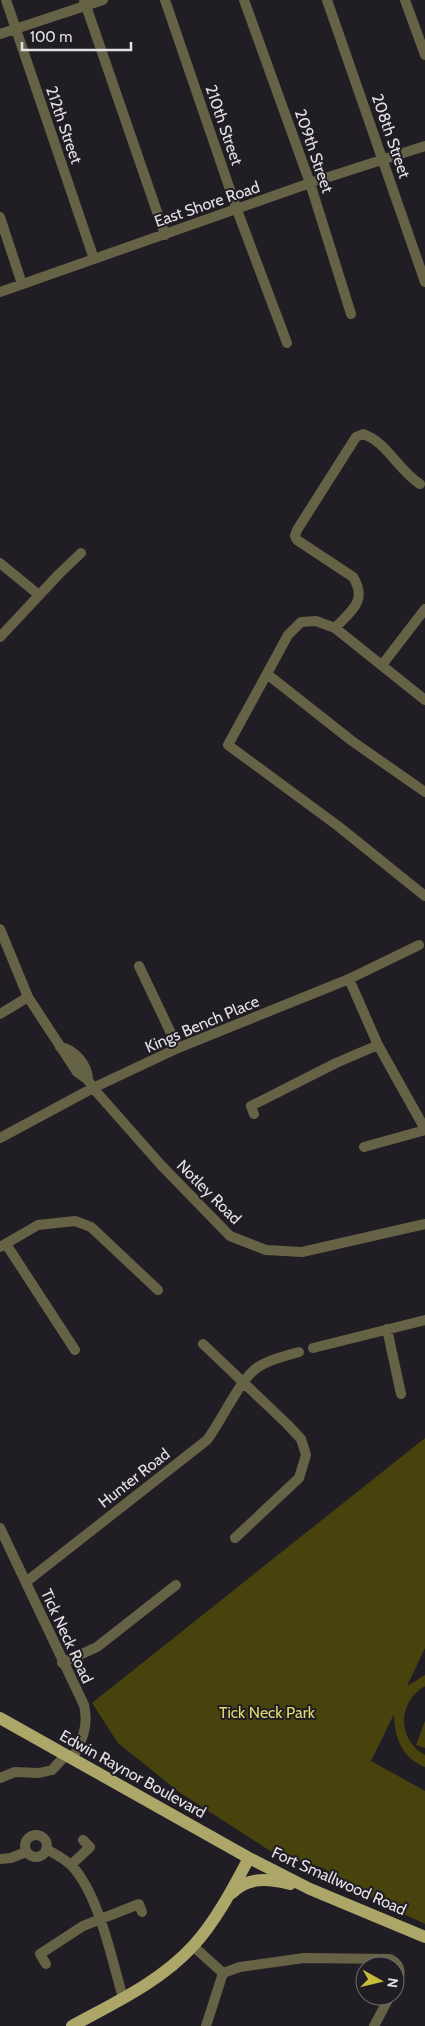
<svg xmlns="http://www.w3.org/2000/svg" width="425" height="2026" font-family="Cabin,sans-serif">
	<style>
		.green { fill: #48430d }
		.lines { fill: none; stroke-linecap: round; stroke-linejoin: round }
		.minor { stroke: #656245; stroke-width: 10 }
		.major { stroke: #aca669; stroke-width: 12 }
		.labels { text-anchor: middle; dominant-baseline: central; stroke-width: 4; stroke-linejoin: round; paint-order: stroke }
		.street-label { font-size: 16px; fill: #e4e1e6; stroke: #211d25 }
		.park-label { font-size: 16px; fill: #e1d86f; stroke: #211d25 }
	</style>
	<rect width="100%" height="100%" fill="#211d25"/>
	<path class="green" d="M 425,1438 L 425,1648 L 407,1686 L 425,1675 L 425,1686 C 397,1702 397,1740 425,1755 L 425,1767 C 402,1758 394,1737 394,1714 L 371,1761 L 425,1791 L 425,1924 L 378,1902 L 323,1868 L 272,1852 L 179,1792 L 118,1743 L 92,1703 Z
		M 425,1721 L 425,1748 L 416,1745 Z"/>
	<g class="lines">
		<path class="minor" d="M 6,0 L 94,259
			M 84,0 L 165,235
			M 165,0 L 237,210 L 287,343
			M 244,0 L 310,183 L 351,314
			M 327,0 L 425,282
			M 405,0 L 425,55
			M 0,34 L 103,0
			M 0,217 L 22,284
			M 0,292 L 310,183 L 425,146
			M 0,563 L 39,595
			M 335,628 C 351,611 368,601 353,577 L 297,540 L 295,536 L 297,530 L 356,437 L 363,434 C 387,442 398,470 420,484
			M 0,637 L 59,574 L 81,553
			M 382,665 L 425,609
			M 267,674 L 352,741 L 425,792
			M 425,700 L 335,628 L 316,621 L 301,622 L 288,635 L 228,745 L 338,826 L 425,896
			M 0,929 L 28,997 L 77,1072 L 88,1080 L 93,1088 L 161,1165 L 230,1236 L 266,1250 L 302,1252 L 425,1224
			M 139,966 L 178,1048
			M 349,979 L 378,1045 L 425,1129
			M 0,1014 L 28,997
			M 60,1047 C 75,1050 88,1065 88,1080
			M 254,1114 L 251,1106 L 336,1063 L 378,1045
			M 0,1138 L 93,1088 L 178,1048 L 349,979 L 419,945
			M 364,1147 L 425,1130
			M 6,1244 L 75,1350
			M 0,1247 L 38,1225 L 75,1221 L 91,1227 L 158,1290
			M 387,1329 L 401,1394
			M 203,1344 L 287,1424 L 301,1439 L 306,1455 L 299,1478 L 235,1538
			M 313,1348 L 425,1320
			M 0,1528 L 84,1705 C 89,1726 82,1741 72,1759
			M 26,1582 L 207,1440 C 223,1419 239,1380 258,1367 C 270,1359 285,1356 299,1352
			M 62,1663 L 97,1647 L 176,1585
			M 0,1778 L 15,1772 L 39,1773 L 52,1770 L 66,1755
			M25 1846a11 11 0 1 1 22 0a11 11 0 1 1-22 0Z
			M 46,1849 C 55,1854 65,1859 72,1866 C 99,1895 112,1960 123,1998
			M 0,1859 L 11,1858 L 26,1852
			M 71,1865 L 90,1847 L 83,1840
			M 193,1946 L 223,1973 L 240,1967 L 304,1958 L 390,1959 C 403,1966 401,1975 395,1987
			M 46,1964 L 40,1954 L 83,1926 L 139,1904 L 142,1912
			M 206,2026 L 223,1973
			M 374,2026 L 390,1996"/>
		<path class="major" d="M 0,1718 L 249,1858 L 310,1889 L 425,1937
			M 232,1893 C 248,1876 270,1879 290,1884
			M 72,2026 C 114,2003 160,1982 193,1946 C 216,1921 233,1888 249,1858"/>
	</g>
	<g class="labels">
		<g class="street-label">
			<text transform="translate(64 125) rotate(71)">212th Street</text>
			<text transform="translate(224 125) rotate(71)">210th Street</text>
			<text transform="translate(391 136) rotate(71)">208th Street</text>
			<text transform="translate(314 151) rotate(71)">209th Street</text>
			<text transform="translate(207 204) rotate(-19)">East Shore Road</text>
			<text transform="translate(202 1024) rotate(-23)">Kings Bench Place</text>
			<text transform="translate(209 1192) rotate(45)">Notley Road</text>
			<text transform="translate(134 1478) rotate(-38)">Hunter Road</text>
			<text transform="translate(67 1636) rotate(65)">Tick Neck Road</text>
			<text transform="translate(133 1774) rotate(29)">Edwin Raynor Boulevard</text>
			<text transform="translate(339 1881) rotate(24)">Fort Smallwood Road</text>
		</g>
		<g class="park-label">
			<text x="267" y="1712">Tick Neck Park</text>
		</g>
	</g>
	<g transform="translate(380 1981) rotate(98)"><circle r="24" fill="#211d25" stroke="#6f6b72"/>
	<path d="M0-4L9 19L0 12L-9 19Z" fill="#c7bb3c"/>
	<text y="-8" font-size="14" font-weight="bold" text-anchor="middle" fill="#e4e1e6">N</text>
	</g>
	<path d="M22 42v8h109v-8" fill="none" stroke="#e4e1e6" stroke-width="2.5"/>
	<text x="30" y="42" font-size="15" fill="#e4e1e6" stroke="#211d25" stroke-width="4" paint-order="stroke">100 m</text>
</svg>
